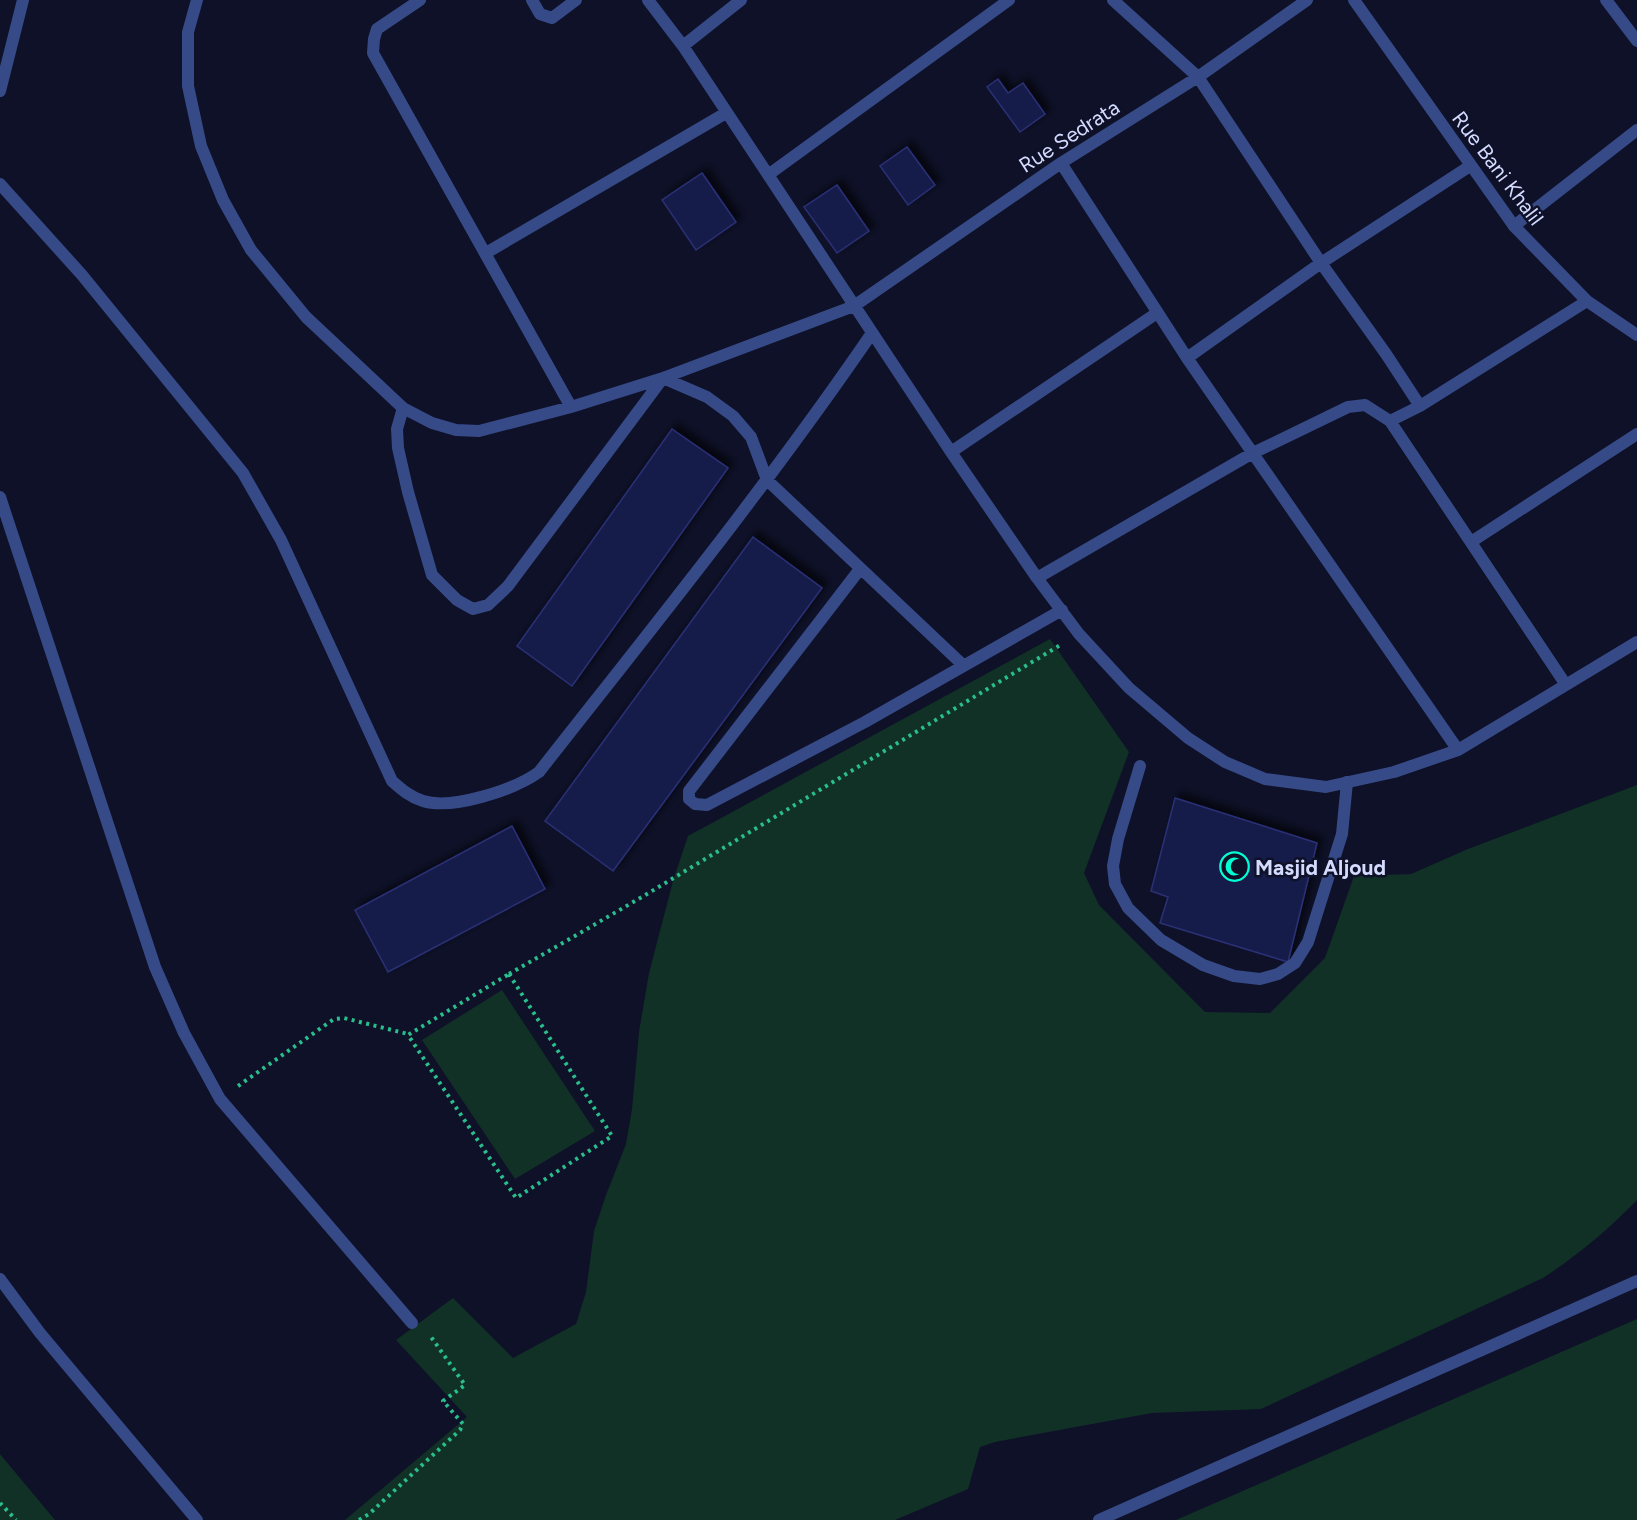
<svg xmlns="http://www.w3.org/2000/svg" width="1637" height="1520" font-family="Figtree,sans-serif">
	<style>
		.green { fill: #113127 }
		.building { fill: #191d49; stroke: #2a3076; stroke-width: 1.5; filter: url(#shadow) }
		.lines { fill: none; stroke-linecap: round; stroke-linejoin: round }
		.path { stroke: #2abe8c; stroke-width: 4; stroke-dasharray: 3 4.5; stroke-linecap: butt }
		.service { stroke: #374a88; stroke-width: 12 }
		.pedestrian { stroke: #374a88; stroke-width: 12 }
		.minor { stroke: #374a88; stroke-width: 12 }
		.tertiary { stroke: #374a88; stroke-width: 12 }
		.labels { text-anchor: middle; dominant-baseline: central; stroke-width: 5; stroke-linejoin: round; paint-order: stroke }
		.street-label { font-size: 21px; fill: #d4dbff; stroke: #0e1127 }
		.poi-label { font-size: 21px; font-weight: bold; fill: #d4dbff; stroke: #0e1127; text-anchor: start }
	</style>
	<defs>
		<filter id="shadow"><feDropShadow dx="5.5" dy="-5.5" stdDeviation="3" flood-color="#0009"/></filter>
	</defs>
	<rect width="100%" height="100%" fill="#0e1127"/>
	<path class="green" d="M 1050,639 L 1129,752 L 1084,873 L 1099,905 L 1205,1012 L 1270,1013 L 1325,958 L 1354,876 L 1411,874 L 1468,849 L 1637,785 L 1637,1200 C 1608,1230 1578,1255 1543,1278 L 1261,1409 L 1152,1413 L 995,1442 L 980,1447 L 968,1489 L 895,1520 L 345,1520 L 467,1417 L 396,1340 L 453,1298 L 513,1358 L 576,1324 L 586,1292 L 594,1231 L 606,1195 L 626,1144 L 632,1109 L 639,1032 L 649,973 L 673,881 L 688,836 Z
		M 502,990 L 595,1131 L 515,1179 L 422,1040 Z
		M 1637,1319 L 1637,1520 L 1176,1520 Z
		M 0,1454 L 55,1520 L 0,1520 Z"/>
	<path class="building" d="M 998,79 L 1008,93 L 1023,83 L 1045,114 L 1020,132 L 987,87 Z
		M 907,147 L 935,185 L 908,205 L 880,166 Z
		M 702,173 L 736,222 L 696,250 L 662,200 Z
		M 837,185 L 869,231 L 837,253 L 804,207 Z
		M 672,429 L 728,468 L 572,686 L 517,646 Z
		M 753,537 L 822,588 L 613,871 L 545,821 Z
		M 1175,798 L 1317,843 L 1288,962 L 1160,923 L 1168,897 L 1151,891 Z
		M 512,826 L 545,889 L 388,972 L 355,910 Z"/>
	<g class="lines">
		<path class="path" d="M 509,974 L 642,897 L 1062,644
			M 509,974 L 612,1136 L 516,1198 L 408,1035 Z
			M 238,1086 L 334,1019 L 344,1018 L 408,1034
			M 0,1503 L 16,1520
			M 359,1520 L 369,1514 L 460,1430 L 463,1424 L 443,1401 L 465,1385 L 429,1334"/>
		<path class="service" d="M 1140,766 L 1118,839 L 1113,866 L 1115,884 L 1128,908 L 1161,940 L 1203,965 L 1234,976 L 1260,979 L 1278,974 L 1295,963 L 1308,942 L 1342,834 L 1347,782"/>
		<path class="pedestrian" d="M 1514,226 L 1637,130"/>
		<path class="minor" d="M 197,0 L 188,32 L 188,86 L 201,146 L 223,200 L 251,250 L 306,317 L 403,408 L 432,423 L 456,430 L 479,431 L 571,407 L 663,378 L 854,306 L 1061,163 L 1198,77 L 1307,0
			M 420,0 L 377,29 L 374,39 L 373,53 L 571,407
			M 532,0 L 540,14 L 552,18 L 576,0
			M 648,0 L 683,46 L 951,452 L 1037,578 L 1079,634 L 1129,688 L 1188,738 L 1225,762 L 1265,779 L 1326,787 L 1394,772 L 1458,750 L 1637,642
			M 1113,0 L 1198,77 L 1321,263 L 1386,354 L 1420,406
			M 1606,0 L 1637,41
			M 683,46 L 741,0
			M 0,91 L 23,0
			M 1061,163 L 1187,358 L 1458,750
			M 768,175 L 1009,0
			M 0,184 L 82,275 L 243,473 L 281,540 L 392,781 C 401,789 410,797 423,801 C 452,810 514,790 539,772 C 652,628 768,485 872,333
			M 486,253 L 726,113
			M 1187,358 L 1321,263 L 1470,166
			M 403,408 L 397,429 L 398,448 L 408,492 L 432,575 L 457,600 L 473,609 L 488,605 L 508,586 L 663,378 L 707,397 L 733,416 L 751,437 L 767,480 L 964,666
			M 1390,421 L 1420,406 L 1587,301
			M 951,452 L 1157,313
			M 0,497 L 155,967 L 184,1033 L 220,1099 L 412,1323
			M 1471,542 L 1637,434
			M 860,569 L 689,791 L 689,799 L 695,804 L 707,805 L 865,722 L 1062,610
			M 1037,578 L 1251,454 L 1348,407 L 1365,405 L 1390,421 L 1566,685
			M 0,1279 L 40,1333 L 197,1520"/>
		<path class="tertiary" d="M 1354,0 L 1514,226 L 1587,301 L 1637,335
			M 1099,1520 L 1637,1281"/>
	</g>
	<defs>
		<symbol id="mosque-ring" viewBox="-11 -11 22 22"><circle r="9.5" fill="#0e1127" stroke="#00ffd2" stroke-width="1.5"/><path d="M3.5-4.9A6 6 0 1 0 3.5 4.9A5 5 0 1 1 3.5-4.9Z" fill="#00ffd2"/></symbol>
	</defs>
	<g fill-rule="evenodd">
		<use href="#mosque-ring" x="1218" y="850" width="33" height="33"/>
	</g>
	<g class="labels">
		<g class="street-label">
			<text transform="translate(1069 136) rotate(-33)">Rue Sedrata</text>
			<text transform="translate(1498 168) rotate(53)">Rue Bani Khalil</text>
		</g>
		<g class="poi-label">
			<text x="1255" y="867">Masjid Aljoud</text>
		</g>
	</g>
</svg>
